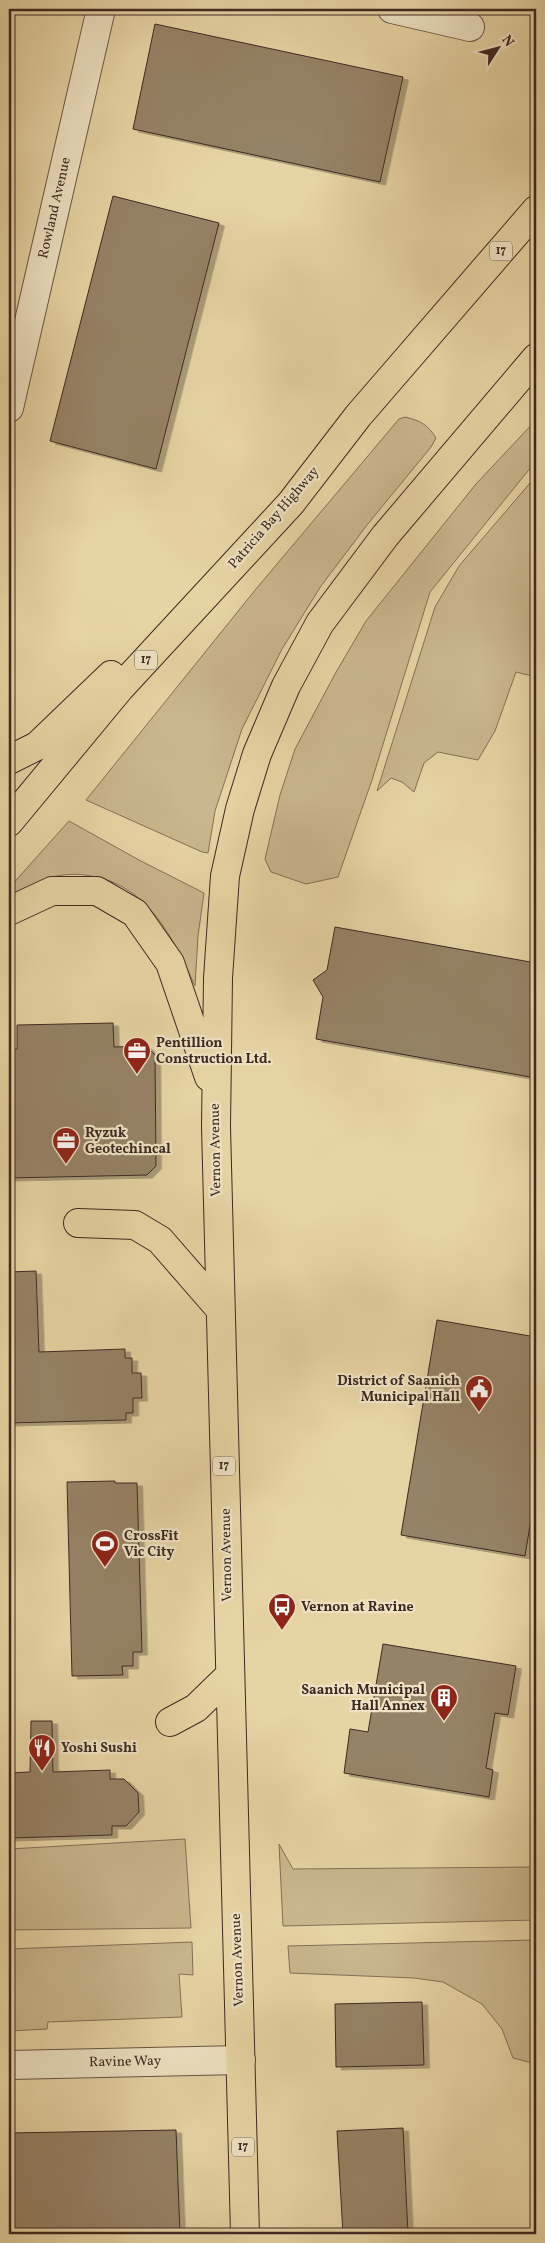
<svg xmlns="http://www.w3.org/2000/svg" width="545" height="2243" font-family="Vollkorn,serif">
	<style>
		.green { fill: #cab78e; stroke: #847058 }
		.building { fill: #968266; stroke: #3e2922; filter: url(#shadow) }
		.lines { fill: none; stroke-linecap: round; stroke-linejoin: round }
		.minor-casing { stroke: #685442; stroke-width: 30 }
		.highway-casing { stroke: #3e2922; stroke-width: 30 }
		.minor { stroke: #efe3c4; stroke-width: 28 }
		.highway { stroke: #e7d4a4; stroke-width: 28 }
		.labels { text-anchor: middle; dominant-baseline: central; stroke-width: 4.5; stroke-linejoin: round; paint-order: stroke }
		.shield { fill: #efe3c4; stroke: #736153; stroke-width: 1 }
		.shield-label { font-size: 12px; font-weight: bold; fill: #3e2922 }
		.street-label { font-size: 14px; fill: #3e2922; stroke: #efe3c4 }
		.poi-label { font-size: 14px; font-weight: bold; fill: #3e2922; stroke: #efe3c4; text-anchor: start }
	</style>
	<defs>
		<filter id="shadow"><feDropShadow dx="5.5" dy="3" stdDeviation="0" flood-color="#0004"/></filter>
	</defs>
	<rect width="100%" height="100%" fill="#e7d4a4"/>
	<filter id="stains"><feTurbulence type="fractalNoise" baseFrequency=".004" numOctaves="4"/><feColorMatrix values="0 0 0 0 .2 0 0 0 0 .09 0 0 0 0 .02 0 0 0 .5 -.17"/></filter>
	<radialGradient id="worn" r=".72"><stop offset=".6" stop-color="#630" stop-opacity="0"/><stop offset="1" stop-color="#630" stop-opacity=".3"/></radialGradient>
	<path class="green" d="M 405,417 C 421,421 427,424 436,438 L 431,447 L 367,525 L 321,586 L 282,649 L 242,729 L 215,811 L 208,853 L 202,852 L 86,800 L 256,589 L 399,419 Z
		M 536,420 L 536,461 L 430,592 L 372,780 L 338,877 L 306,884 L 271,872 L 265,859 L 280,795 L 295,749 L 335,674 L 366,621 L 476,484 Z
		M 536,476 L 536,677 L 516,672 L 495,731 L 478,760 L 438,752 L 424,763 L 414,792 L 402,782 L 391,778 L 377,791 L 435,607 L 459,566 Z
		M 69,821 L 139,860 L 204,893 L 198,936 L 195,986 C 173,938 148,885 91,876 C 77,873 59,874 46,879 C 33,884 21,893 9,899 L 9,888 Z
		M 185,1839 L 191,1928 L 9,1930 L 9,1849 Z
		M 279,1844 L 293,1869 L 536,1867 L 536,1920 L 283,1926 Z
		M 536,1940 L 536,2064 L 513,2058 L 502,2029 L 482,2004 L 443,1982 L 414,1978 L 290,1973 L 288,1946 Z
		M 192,1942 L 193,1975 L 179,1974 L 182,2017 L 48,2022 L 47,2029 L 9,2031 L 9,1949 Z"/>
	<path class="building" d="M 155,24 L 403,77 L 380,182 L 133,129 Z
		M 113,196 L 219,223 L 156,469 L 50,441 Z
		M 335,927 L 536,963 L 536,1078 L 316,1039 L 323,997 L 313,980 L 327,970 Z
		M 113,1023 L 114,1047 L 146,1046 L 155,1055 L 156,1166 L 147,1175 L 9,1178 L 9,1049 L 17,1049 L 17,1025 Z
		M 36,1271 L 39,1352 L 125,1349 L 125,1358 L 132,1358 L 132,1373 L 141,1373 L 142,1398 L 133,1398 L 133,1413 L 126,1413 L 126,1420 L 9,1423 L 9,1272 Z
		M 437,1320 L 536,1337 L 536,1489 L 525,1556 L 401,1535 Z
		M 115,1481 L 115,1483 L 137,1483 L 142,1652 L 133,1652 L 133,1666 L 122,1666 L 123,1675 L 72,1676 L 67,1482 Z
		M 383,1644 L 516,1666 L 508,1715 L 495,1713 L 486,1768 L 493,1770 L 489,1797 L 344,1773 L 350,1729 L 368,1732 Z
		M 31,1721 L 52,1721 L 53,1772 L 110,1770 L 110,1779 L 124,1779 L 138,1793 L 139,1812 L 126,1826 L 112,1826 L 112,1835 L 9,1838 L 9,1773 L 30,1772 Z
		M 422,2002 L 424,2065 L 336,2067 L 335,2004 Z
		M 403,2128 L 408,2234 L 343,2234 L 337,2131 Z
		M 176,2130 L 180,2234 L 13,2234 L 9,2133 Z"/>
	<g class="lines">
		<defs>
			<path id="minor" d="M 392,9 L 470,27
				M 9,408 L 101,9
				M 9,2065 L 241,2060"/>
			<path id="highway" d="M 9,760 L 37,746 L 111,675
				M 9,822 L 120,688 L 291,503 L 358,416 L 536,210
				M 9,911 L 52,891 L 97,891 L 135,913 L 170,963 L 209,1077
				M 78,1223 L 135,1225 L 160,1240 L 220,1309
				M 170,1722 L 196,1708 L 230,1675
				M 245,2234 L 216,1127 L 218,978 L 225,876 L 240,809 L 257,754 L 286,686 L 320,623 L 385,536 L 536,358"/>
		</defs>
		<use href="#minor" class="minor-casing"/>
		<use href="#highway" class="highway-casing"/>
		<use href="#minor" class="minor"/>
		<use href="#highway" class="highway"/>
	</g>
	<defs>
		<symbol id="office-pin" viewBox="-11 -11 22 30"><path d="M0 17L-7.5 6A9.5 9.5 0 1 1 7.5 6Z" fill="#8f2418" stroke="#efe3c4"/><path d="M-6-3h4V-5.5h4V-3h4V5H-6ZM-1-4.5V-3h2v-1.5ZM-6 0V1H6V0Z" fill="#fff"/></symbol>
		<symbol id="civic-pin" viewBox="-11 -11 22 30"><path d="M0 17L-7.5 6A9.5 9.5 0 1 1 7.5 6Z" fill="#8f2418" stroke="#efe3c4"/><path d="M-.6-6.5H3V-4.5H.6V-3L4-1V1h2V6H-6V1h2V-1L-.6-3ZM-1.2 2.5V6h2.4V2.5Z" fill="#fff"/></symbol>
		<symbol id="stadium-pin" viewBox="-11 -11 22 30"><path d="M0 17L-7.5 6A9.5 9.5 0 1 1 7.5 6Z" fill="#8f2418" stroke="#efe3c4"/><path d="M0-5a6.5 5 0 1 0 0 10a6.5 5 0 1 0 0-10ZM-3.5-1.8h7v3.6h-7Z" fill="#fff"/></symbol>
		<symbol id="bus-pin" viewBox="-11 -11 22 30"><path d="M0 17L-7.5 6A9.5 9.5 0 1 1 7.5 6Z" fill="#8f2418" stroke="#efe3c4"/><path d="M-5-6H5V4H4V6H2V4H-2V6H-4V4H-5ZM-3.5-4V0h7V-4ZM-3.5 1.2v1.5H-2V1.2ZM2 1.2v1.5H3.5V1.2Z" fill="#fff"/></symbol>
		<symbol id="building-pin" viewBox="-11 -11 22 30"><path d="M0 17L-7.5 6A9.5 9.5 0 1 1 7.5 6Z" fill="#8f2418" stroke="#efe3c4"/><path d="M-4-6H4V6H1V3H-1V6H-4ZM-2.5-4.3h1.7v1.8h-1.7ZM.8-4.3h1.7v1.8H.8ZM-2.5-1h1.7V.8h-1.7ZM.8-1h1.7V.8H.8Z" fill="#fff"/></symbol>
		<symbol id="restaurant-pin" viewBox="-11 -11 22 30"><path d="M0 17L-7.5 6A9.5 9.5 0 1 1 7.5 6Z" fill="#8f2418" stroke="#efe3c4"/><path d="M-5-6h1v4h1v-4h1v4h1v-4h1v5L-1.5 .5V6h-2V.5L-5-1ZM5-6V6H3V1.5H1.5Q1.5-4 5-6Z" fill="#fff"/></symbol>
	</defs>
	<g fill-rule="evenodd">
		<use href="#office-pin" x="121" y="1035" width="32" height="43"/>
		<use href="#office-pin" x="50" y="1125" width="32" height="43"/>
		<use href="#civic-pin" x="463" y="1373" width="32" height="43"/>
		<use href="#stadium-pin" x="89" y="1528" width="32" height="43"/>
		<use href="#bus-pin" x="266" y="1591" width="32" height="43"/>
		<use href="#building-pin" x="428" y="1682" width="32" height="43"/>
		<use href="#restaurant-pin" x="26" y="1732" width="32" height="43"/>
	</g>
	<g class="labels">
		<g class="shield">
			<rect x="490" y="241.5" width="22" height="19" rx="4"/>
			<rect x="135" y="650.5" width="22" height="19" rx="4"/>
			<rect x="213" y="1456.5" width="22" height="19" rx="4"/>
			<rect x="232" y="2137.5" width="22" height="19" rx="4"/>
		</g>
		<g class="shield-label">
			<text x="501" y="251">17</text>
			<text x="146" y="660">17</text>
			<text x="224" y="1466">17</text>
			<text x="243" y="2147">17</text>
		</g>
		<g class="street-label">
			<text transform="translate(55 208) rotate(-77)">Rowland Avenue</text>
			<text transform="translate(274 518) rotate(-49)">Patricia Bay Highway</text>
			<text transform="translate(216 1150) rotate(-91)">Vernon Avenue</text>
			<text transform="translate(227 1555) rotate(-91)">Vernon Avenue</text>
			<text transform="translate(238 1960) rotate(-92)">Vernon Avenue</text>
			<text transform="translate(125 2062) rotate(-1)">Ravine Way</text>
		</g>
		<g class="poi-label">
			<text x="156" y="1043">Pentillion<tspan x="156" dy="16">Construction Ltd.</tspan></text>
			<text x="85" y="1133">Ryzuk<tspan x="85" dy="16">Geotechincal</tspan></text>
			<text x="460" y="1381" text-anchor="end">District of Saanich<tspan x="460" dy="16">Municipal Hall</tspan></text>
			<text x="124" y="1536">CrossFit<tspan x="124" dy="16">Vic City</tspan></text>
			<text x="301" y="1607">Vernon at Ravine</text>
			<text x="425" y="1690" text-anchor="end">Saanich Municipal<tspan x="425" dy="16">Hall Annex</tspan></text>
			<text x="61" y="1748">Yoshi Sushi</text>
		</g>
	</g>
	<rect width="545" height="2243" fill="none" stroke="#e7d4a4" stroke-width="30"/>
	<rect x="10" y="10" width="525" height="2223" fill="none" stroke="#3e2922" stroke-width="2.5"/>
	<rect x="15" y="15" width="515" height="2213" fill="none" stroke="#3e2922"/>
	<g transform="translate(498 48) rotate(54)" stroke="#efe3c4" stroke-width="4" paint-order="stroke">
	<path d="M0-4L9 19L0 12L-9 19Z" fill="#3e2922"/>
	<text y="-8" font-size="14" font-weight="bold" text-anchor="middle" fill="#3e2922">N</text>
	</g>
	<rect width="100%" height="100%" filter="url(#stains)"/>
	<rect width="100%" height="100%" fill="url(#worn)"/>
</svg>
